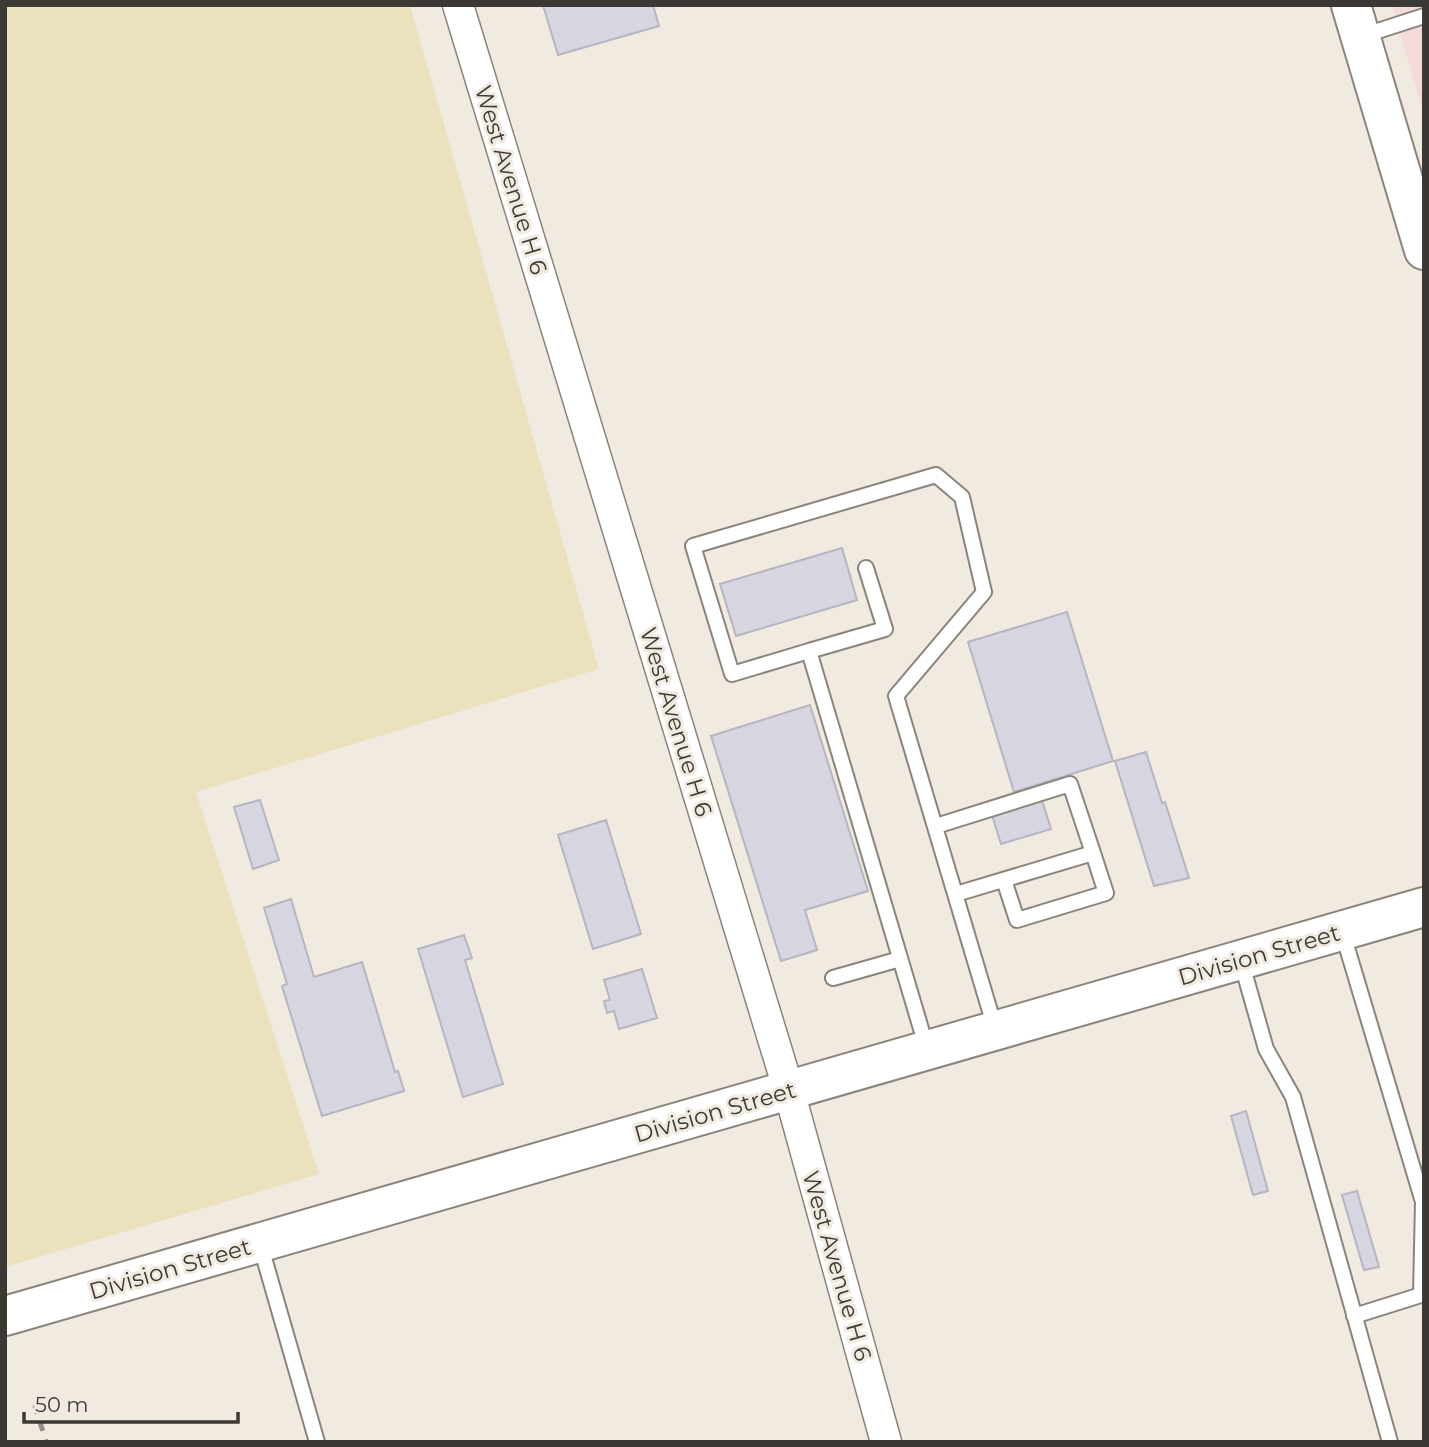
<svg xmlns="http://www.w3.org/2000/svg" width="1429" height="1447" font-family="Montserrat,sans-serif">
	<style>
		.education { fill: #f5dadb }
		.sand { fill: #ebe2bd }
		.building { fill: #d7d5e0; stroke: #b6b5c0; stroke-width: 2 }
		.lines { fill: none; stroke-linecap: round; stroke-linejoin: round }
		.lane-casing { stroke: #8a847b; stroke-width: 18 }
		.street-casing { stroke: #8a847b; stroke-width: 33 }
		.secondary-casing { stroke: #8a847b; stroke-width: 42 }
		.lane { stroke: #fff; stroke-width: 14 }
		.street { stroke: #fff; stroke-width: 30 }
		.secondary { stroke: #fff; stroke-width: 38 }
		.rail { stroke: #928d86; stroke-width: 5; stroke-dasharray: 9 9; stroke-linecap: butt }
		.labels { text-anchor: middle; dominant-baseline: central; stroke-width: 6; stroke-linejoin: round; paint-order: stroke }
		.street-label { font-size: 23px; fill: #3c3935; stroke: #f1eae0 }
	</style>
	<rect width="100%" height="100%" fill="#f1eae0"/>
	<path class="education" d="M 1392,5 L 1424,5 L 1424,116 Z"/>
	<path class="sand" d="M 5,5 L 410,5 L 599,669 L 196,792 L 319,1174 L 5,1267 Z"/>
	<path class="building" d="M 543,5 L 653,5 L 659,26 L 558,55 Z
		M 842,548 L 857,600 L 736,636 L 720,584 Z
		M 1067,612 L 1113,761 L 1014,792 L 968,642 Z
		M 810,705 L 868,891 L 805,910 L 817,950 L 781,961 L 711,736 Z
		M 1146,752 L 1162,803 L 1165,802 L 1189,878 L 1154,886 L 1115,761 Z
		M 260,800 L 279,860 L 253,869 L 234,807 Z
		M 1042,800 L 1051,829 L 1001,844 L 992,815 Z
		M 606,820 L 641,934 L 593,949 L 558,835 Z
		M 291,899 L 314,977 L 362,962 L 395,1072 L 398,1071 L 404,1091 L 322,1116 L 282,986 L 287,984 L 264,908 Z
		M 464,935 L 472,958 L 465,960 L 503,1084 L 463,1097 L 418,949 Z
		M 642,969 L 657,1018 L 619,1029 L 614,1011 L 607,1013 L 604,1001 L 610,1000 L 604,980 Z
		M 1246,1111 L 1268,1191 L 1253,1195 L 1231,1116 Z
		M 1357,1191 L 1379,1267 L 1364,1270 L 1342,1195 Z"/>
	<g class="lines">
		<defs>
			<path id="lane" d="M 1362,36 L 1424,16
				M 809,651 L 885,629 L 866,568
				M 936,826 L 1070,784 L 1093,853 L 956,894
				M 1004,880 L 1017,920 L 1106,893 L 1093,853
				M 1342,931 L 1423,1202 L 1421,1295 L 1354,1316
				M 1241,961 L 1266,1049 L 1293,1097 L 1390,1442
				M 833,978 L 900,959
				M 927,1049 L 809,651 L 732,674 L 693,546 L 936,475 L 962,497 L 984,592 L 896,696 L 995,1028
				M 260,1244 L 317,1442"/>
			<path id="street" d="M 458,5 L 789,1091 L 886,1442"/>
			<path id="secondary" d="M 1351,5 L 1424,250
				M 5,1316 L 1424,907"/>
		</defs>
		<use href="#lane" class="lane-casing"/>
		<use href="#street" class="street-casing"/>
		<use href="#secondary" class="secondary-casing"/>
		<use href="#lane" class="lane"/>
		<use href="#street" class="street"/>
		<use href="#secondary" class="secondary"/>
		<path class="rail" d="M 35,1405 L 46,1442"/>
	</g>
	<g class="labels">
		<g class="street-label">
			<text transform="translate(511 180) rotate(73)">West Avenue H 6</text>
			<text transform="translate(676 722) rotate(73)">West Avenue H 6</text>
			<text transform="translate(1259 955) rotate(-16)">Division Street</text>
			<text transform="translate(715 1112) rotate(-16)">Division Street</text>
			<text transform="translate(837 1266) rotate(74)">West Avenue H 6</text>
			<text transform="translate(170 1269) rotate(-16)">Division Street</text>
		</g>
	</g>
	<rect width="1429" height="1447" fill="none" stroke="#3c3935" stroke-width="14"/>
	<path d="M24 1412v10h214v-10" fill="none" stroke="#3c3935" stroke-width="3.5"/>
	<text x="35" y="1412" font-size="21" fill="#3c3935" stroke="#f1eae0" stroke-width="5" paint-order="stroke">50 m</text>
</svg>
